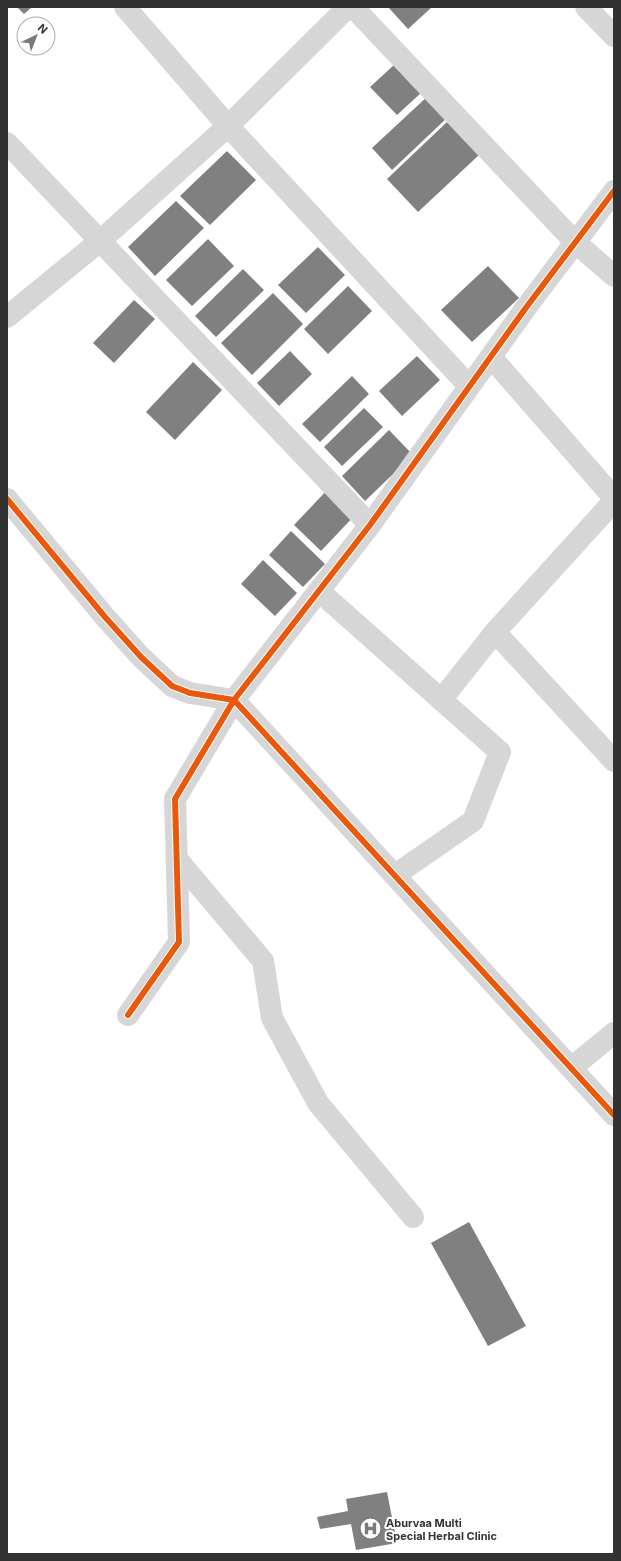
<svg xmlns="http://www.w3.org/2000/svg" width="621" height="1561" font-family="Inter,sans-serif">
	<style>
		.building { fill: #808080 }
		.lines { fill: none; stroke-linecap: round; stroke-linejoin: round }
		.minor { stroke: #d6d6d6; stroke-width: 22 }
		.cycleway-casing { stroke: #fff; stroke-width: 8 }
		.cycleway { stroke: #e8590c; stroke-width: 6 }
		.labels { text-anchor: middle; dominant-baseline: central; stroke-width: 4; stroke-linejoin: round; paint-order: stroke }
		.poi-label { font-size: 11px; font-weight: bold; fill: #323232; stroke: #fff; text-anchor: start }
	</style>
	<rect width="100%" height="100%" fill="#fff"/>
	<path class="building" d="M 17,7 L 32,7 L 24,14 Z
		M 388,7 L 432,7 L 408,29 Z
		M 395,64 L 422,92 L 397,115 L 370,87 Z
		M 429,95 L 449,116 L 392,170 L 372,148 Z
		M 447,122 L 479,155 L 418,212 L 387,179 Z
		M 227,151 L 256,180 L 210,225 L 180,196 Z
		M 176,201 L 204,228 L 155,276 L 128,247 Z
		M 208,239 L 234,266 L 192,306 L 166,280 Z
		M 318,247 L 345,275 L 306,313 L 278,285 Z
		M 488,266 L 519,298 L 472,342 L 441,310 Z
		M 243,269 L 264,290 L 216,337 L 195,316 Z
		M 348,286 L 372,311 L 328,354 L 304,329 Z
		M 273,293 L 303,324 L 252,375 L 221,343 Z
		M 134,300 L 155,319 L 114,363 L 93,343 Z
		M 290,351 L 312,374 L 279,406 L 257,383 Z
		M 417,356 L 440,380 L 402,416 L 379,391 Z
		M 193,362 L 222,390 L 175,440 L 146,412 Z
		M 352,376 L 369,394 L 320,442 L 302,424 Z
		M 364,408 L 383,427 L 342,466 L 324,447 Z
		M 389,430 L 413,455 L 365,501 L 342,476 Z
		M 330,487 L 357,513 L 321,551 L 294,525 Z
		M 291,531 L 325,564 L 303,587 L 269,555 Z
		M 263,560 L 297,593 L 275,616 L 241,584 Z
		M 469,1222 L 526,1326 L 488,1346 L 431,1243 Z
		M 387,1492 L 397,1543 L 356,1550 L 351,1524 L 320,1529 L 317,1517 L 348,1511 L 346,1499 Z"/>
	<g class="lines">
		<path class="minor" d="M 125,7 L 228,126 L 469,386
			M 353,7 L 575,242 L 614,276
			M 586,7 L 614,36
			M 7,143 L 370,525
			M 7,317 L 100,241 L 228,126 L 348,7
			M 491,357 L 614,498
			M 7,499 L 105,617 L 141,657 L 172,686 L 190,693 L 234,700 L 370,525 L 525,309 L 614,191
			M 319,591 L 500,752 L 473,821 L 395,875
			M 495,632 L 614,501
			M 441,700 L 495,632 L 614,761
			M 177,859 L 263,961 L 272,1018 L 318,1103 L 413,1217
			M 128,1015 L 179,942 L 175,799 L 234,700 L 614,1115
			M 571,1068 L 614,1033"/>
		<defs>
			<path id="cycleway" d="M 7,499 L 105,617 L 141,657 L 172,686 L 190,693 L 234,700 L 370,525 L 525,309 L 614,191
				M 128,1015 L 179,942 L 175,799 L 234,700 L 614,1115"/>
		</defs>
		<use href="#cycleway" class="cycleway-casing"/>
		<use href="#cycleway" class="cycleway"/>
	</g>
	<defs>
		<symbol id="hospital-ring" viewBox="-11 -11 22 22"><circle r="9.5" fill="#fff" stroke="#7a7a7a" stroke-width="1.5"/><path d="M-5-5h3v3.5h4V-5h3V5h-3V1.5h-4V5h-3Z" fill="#7a7a7a"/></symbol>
	</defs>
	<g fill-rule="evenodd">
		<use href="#hospital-ring" x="358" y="1516" width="25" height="25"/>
	</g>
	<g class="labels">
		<g class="poi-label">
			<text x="386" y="1523">Aburvaa Multi<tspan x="386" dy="13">Special Herbal Clinic</tspan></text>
		</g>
	</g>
	<rect width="621" height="1561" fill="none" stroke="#323232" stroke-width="16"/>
	<g transform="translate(36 36) rotate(43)"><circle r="19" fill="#ffffff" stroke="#adadad"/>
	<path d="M0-3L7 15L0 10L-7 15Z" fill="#7a7a7a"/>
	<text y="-6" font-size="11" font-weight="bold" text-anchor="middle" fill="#323232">N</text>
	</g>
</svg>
